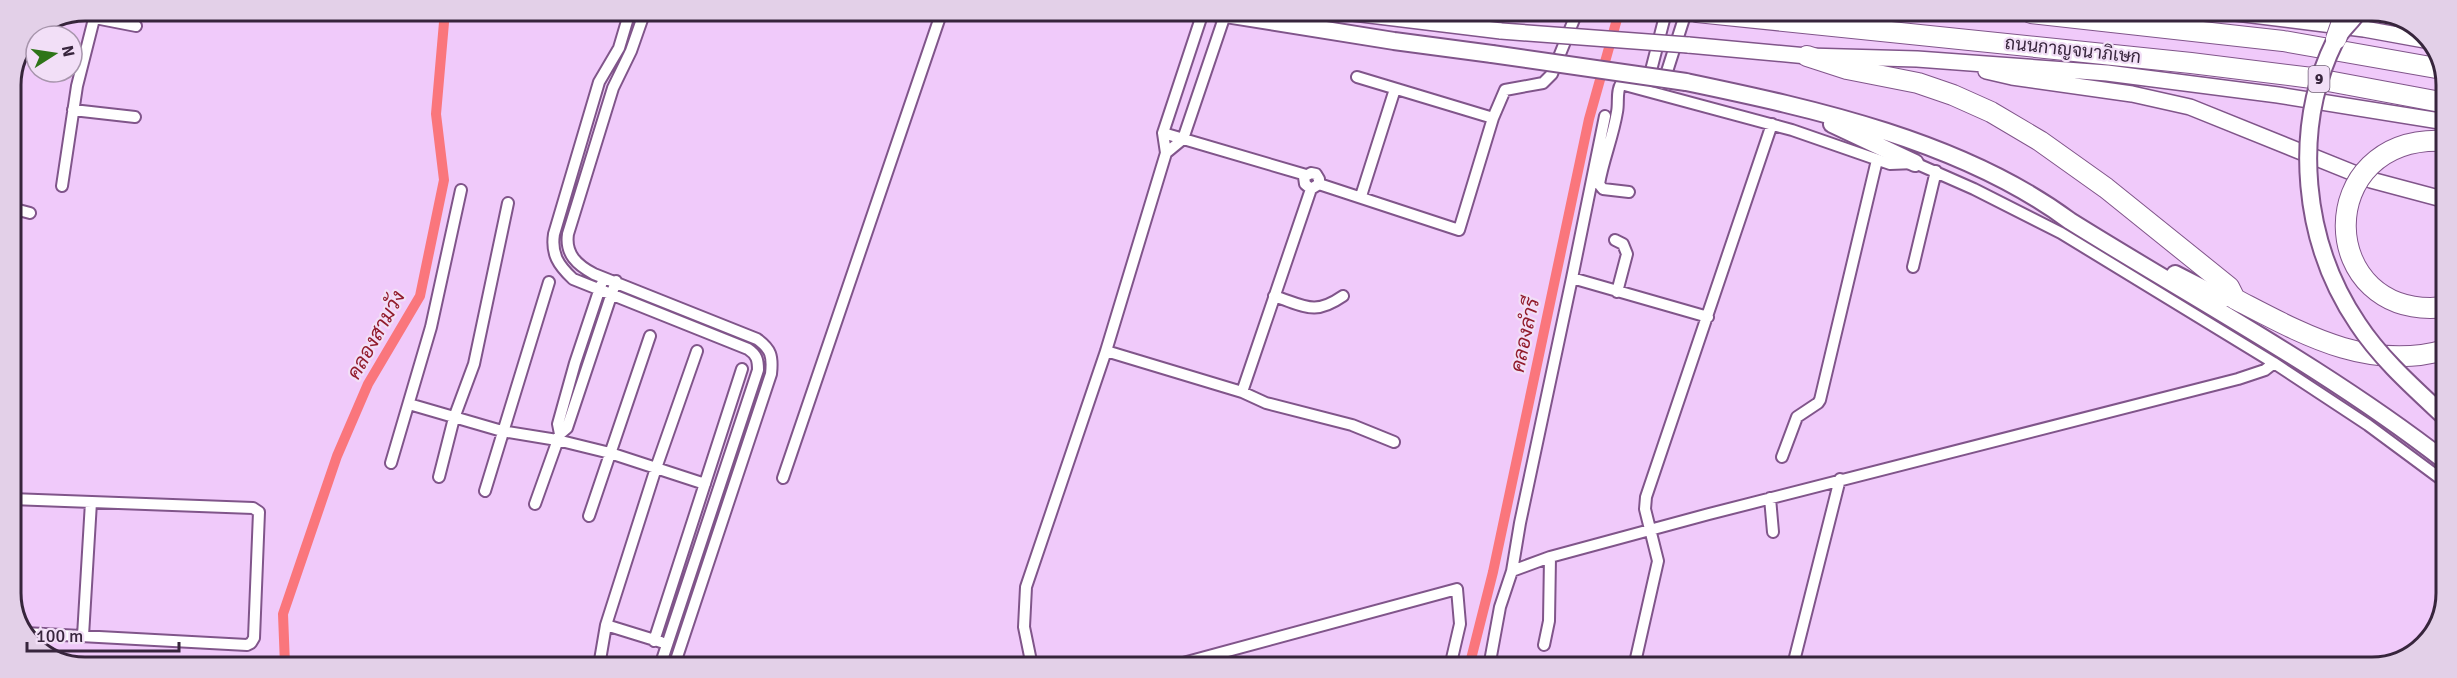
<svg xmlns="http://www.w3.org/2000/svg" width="2457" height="678" font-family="Signika,Sarabun,sans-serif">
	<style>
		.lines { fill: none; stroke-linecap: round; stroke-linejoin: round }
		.canal { stroke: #fa767c; stroke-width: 10 }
		.street-casing { stroke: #80558a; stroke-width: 14 }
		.secondary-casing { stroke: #80558a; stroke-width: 18 }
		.primary-casing { stroke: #80558a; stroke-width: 20 }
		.highway-casing { stroke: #80558a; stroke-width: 22 }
		.street { stroke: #fff; stroke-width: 10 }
		.secondary { stroke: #fff; stroke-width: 15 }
		.primary { stroke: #fff; stroke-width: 16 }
		.highway { stroke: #fff; stroke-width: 20 }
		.secondary-bridge-casing { stroke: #80558a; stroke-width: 18; stroke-linecap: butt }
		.primary-bridge-casing { stroke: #80558a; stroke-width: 20; stroke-linecap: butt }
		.highway-bridge-casing { stroke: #80558a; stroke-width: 22; stroke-linecap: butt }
		.secondary-bridge { stroke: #fff; stroke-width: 15 }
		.primary-bridge { stroke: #fff; stroke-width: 16 }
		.highway-bridge { stroke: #fff; stroke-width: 20 }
		.labels { text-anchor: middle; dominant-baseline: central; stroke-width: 4.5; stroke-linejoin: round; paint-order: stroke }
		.shield { fill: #f2dff7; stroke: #6f5d74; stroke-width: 1.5 }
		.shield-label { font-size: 16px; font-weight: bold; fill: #37253c }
		.street-label { font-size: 18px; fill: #37253c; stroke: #f2dff7 }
		.water-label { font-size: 20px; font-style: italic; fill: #911b2b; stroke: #f2dff7 }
		.rim { fill: none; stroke: #37253c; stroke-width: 3 }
	</style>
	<rect width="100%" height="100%" fill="#f0cafa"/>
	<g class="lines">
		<path class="canal" d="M 285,665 L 283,614 L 337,456 L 368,384 L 420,296 L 444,180 L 436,114 L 445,11
			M 1469,667 L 1493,572 L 1589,119 L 1619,12"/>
		<defs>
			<path id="street" d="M 630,11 L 619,48 L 599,82 L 554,234 C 551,254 558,265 573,279 L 748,349 C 757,355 758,360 758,370 L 660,666
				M 645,11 L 631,51 L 613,88 L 568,234 C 565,254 577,265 594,274 L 757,339 C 771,349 773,356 771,374 L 674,666
				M 95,18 L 136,26
				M 1357,77 L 1493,118
				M 1648,82 L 1666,12
				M 1663,84 L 1686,12
				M 73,110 L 135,117
				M 1605,116 L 1572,278 L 1708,317
				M 1163,133 L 1306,175
				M 1166,153 L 1183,139 L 1225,15
				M 1319,184 L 1319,179 L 1316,174 L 1311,173 L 1304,177 L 1305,184 L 1311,189 L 1319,184 L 1459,230 L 1493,118 L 1505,90 L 1543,83 L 1552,74 L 1577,12
				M 62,186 L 77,86 L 96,11
				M 1629,192 L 1603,189 L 1599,184 C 1603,160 1613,137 1617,112 C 1619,103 1616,91 1621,84 L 1792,130 L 1890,164 L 1915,163 L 1974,189 L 2061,233 L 2274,363 L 2368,425 L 2445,482
				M 1361,196 L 1395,89
				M 11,208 L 30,213
				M 1615,240 L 1623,244 L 1627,254 L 1617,292
				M 1913,267 L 1936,171
				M 1274,296 C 1305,306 1314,316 1343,296
				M 1106,351 L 1242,392 L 1311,189
				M 1242,392 L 1266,403 L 1352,425 L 1394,442
				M 409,404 L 502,431 L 557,440 L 610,453 L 705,484
				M 560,434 L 558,424 L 575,363 L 601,285
				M 1782,457 L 1797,417 L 1818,403 L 1820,400 L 1877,160
				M 391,463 L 431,327 L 461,190
				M 439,477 L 454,418 L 474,364 L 508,203
				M 783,478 L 942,11
				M 485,491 L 549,282
				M 1770,498 L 1773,532
				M 11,499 L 253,508 L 259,512 L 254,638 L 251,643 L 247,645 L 25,633
				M 535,504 L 560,434 L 567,428 L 616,281
				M 589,516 L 650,336
				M 1512,571 L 1550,557 L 1709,514 L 2238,379 L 2265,370 L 2274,363
				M 606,625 L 661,642
				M 83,636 L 91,502
				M 654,641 L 742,369
				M 1544,645 L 1549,621 L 1550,557
				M 1793,665 L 1840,479
				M 599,666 L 606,625 L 656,468 L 697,351
				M 1032,666 L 1024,627 L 1026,587 L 1106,351 L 1166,153 L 1163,133 L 1203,12
				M 1172,666 L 1457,589 L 1460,624 L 1450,667
				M 1489,667 L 1500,607 L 1512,571 L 1520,523 L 1572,278
				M 1634,667 L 1658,561 L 1645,509 L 1646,497 L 1772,124"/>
			<path id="secondary" d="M 1345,12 L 1501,31
				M 2236,13 L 2364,29 L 2430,41
				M 1688,45 L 1807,56 L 1917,59 L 2107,73 L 2278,95 L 2446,122
				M 1986,71 L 2012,77 L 2132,94 L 2190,107 L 2371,180 L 2446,200"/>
			<path id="primary" d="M 1213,12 L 1394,41 L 1492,54
				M 1686,82 C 1815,109 1962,141 2070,221 C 2195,299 2328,370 2445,461
				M 1832,124 L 1915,163
				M 2175,274 L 2220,297 L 2235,299"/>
			<path id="highway" d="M 1697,12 L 2191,63 L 2312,78 L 2446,103
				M 2031,13 L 2283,41 L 2442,69
				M 1807,56 L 1847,69 L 1918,83 L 1953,95 L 1991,112 L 2040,141 L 2106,188 L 2229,287 L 2235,299 C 2301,333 2367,372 2445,350"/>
		</defs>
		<use href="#street" class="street-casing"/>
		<use href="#secondary" class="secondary-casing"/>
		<use href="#primary" class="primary-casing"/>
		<use href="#highway" class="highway-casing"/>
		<use href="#street" class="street"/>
		<use href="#secondary" class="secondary"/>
		<use href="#primary" class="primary"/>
		<use href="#highway" class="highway"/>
		<defs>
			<path id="secondary-bridge" d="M 1501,31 L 1688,45"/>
			<path id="primary-bridge" d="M 2357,13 C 2351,22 2340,31 2335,41 C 2291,130 2303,243 2358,324 C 2381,359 2414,388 2445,417
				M 1492,54 L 1686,82"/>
			<path id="highway-bridge" d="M 2336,39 L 2345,13
				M 2445,307 C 2315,322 2310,133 2446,141"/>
		</defs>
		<use href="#secondary-bridge" class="secondary-bridge-casing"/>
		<use href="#primary-bridge" class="primary-bridge-casing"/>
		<use href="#highway-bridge" class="highway-bridge-casing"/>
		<use href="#secondary-bridge" class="secondary-bridge"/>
		<use href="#primary-bridge" class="primary-bridge"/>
		<use href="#highway-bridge" class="highway-bridge"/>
	</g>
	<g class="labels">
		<rect class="shield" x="2308.5" y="66" width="21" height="26" rx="4.5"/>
		<g class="shield-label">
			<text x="2319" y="79">9</text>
		</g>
		<g class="street-label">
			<text transform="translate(2073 50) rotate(6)">ถนนกาญจนาภิเษก</text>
		</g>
		<g class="water-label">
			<text transform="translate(376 335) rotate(-61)">คลองสามวัง</text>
			<text transform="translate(1525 335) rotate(-78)">คลองลำรี</text>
		</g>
	</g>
	<path d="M0 0H2457V678H0ZM85 21H2372A64 64 0 0 1 2436 85V593A64 64 0 0 1 2372 657H85A64 64 0 0 1 21 593V85A64 64 0 0 1 85 21Z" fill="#e3d0e8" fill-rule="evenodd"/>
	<path class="rim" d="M85 21H2372A64 64 0 0 1 2436 85V593A64 64 0 0 1 2372 657H85A64 64 0 0 1 21 593V85A64 64 0 0 1 85 21Z"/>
	<g transform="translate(54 54) rotate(78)"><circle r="28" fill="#f2dff7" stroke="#a795ac" stroke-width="1.5"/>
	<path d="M0-4.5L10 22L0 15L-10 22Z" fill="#2e7518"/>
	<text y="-9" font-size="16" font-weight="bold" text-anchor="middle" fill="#37253c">N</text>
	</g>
	<path d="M27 642v9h152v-9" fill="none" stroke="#37253c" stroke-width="3"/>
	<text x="36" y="642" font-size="18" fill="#37253c" stroke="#f2dff7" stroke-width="4.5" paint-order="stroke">100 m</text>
</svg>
